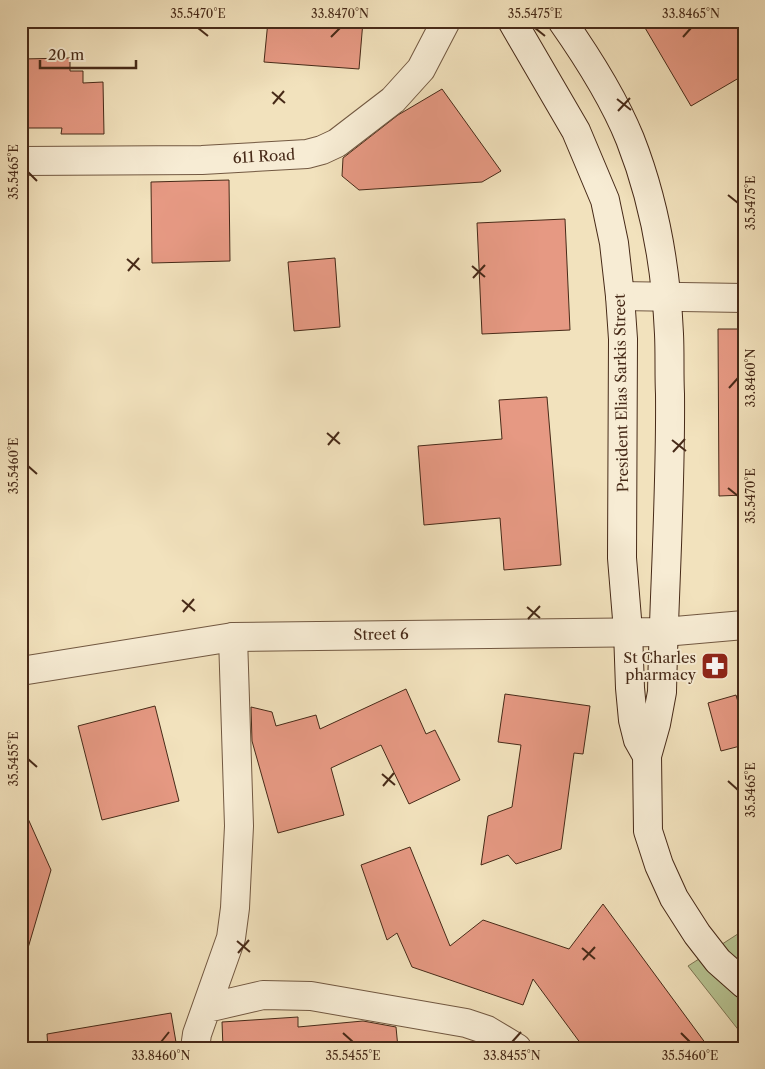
<svg xmlns="http://www.w3.org/2000/svg" width="765" height="1069" font-family="'Libre Caslon Text',serif">
	<style>
		.green { fill: #b7c493; stroke: #7f7756 }
		.building { fill: #e69983; stroke: #472a18 }
		.lines { fill: none; stroke-linecap: round; stroke-linejoin: round }
		.minor-casing { stroke: #725841; stroke-width: 30 }
		.tertiary-casing { stroke: #725841; stroke-width: 30 }
		.secondary-casing { stroke: #472a18; stroke-width: 30 }
		.minor { stroke: #f7ecd4; stroke-width: 28 }
		.tertiary { stroke: #f7ecd4; stroke-width: 28 }
		.secondary { stroke: #f7ecd4; stroke-width: 28 }
		.ticks { fill: none; stroke: #472a18; stroke-width: 2 }
		.labels { text-anchor: middle; dominant-baseline: central; stroke-width: 4; stroke-linejoin: round; paint-order: stroke }
		.street-label { font-size: 15px; fill: #472a18; stroke: #f7ecd4 }
		.poi-label { font-size: 15px; fill: #472a18; stroke: #f7ecd4; text-anchor: end }
		.neatline { fill: none; stroke: #472a18; stroke-width: 2 }
		.ticks-label { font-size: 12px; text-anchor: middle; fill: #472a18 }
	</style>
	<rect width="100%" height="100%" fill="#f2e2bd"/>
	<filter id="stains"><feTurbulence type="fractalNoise" baseFrequency=".004" numOctaves="4"/><feColorMatrix values="0 0 0 0 .2 0 0 0 0 .09 0 0 0 0 .02 0 0 0 .5 -.17"/></filter>
	<radialGradient id="worn" r=".72"><stop offset=".6" stop-color="#630" stop-opacity="0"/><stop offset="1" stop-color="#630" stop-opacity=".3"/></radialGradient>
	<path class="green" d="M 744,930 L 744,1037 L 688,966 Z"/>
	<path class="building" d="M 268,21 L 363,21 L 359,69 L 264,62 Z
		M 641,21 L 744,21 L 744,75 L 691,106 Z
		M 70,58 L 70,71 L 83,71 L 83,83 L 103,82 L 104,134 L 61,134 L 62,128 L 27,128 L 27,115 L 21,115 L 21,59 Z
		M 442,89 L 501,171 L 482,182 L 359,190 L 342,176 L 343,158 L 398,115 Z
		M 229,180 L 230,261 L 152,263 L 151,182 Z
		M 565,219 L 570,330 L 482,334 L 477,223 Z
		M 335,258 L 340,327 L 294,331 L 288,262 Z
		M 718,329 L 744,329 L 744,495 L 719,496 Z
		M 547,397 L 561,565 L 504,570 L 500,518 L 424,525 L 418,446 L 502,439 L 499,400 Z
		M 406,689 L 426,734 L 435,730 L 460,780 L 409,804 L 381,745 L 331,768 L 344,815 L 278,833 L 252,741 L 251,707 L 272,712 L 276,726 L 316,715 L 320,729 Z
		M 505,694 L 590,706 L 583,754 L 574,753 L 561,849 L 516,864 L 508,855 L 481,865 L 488,816 L 512,807 L 521,745 L 498,742 Z
		M 736,695 L 744,723 L 744,745 L 721,751 L 708,703 Z
		M 155,706 L 179,801 L 102,820 L 78,726 Z
		M 21,803 L 51,870 L 28,948 L 21,947 Z
		M 410,847 L 450,946 L 483,920 L 569,949 L 603,904 L 709,1048 L 584,1048 L 533,979 L 523,1005 L 412,967 L 397,933 L 387,940 L 361,865 Z
		M 171,1013 L 177,1048 L 48,1048 L 47,1034 Z
		M 298,1017 L 298,1027 L 363,1021 L 396,1027 L 398,1048 L 223,1048 L 222,1022 Z"/>
	<g class="lines">
		<defs>
			<path id="minor" d="M 21,161 L 202,160 L 307,154 L 322,150 L 337,143 L 393,100 L 421,69 L 446,21
				M 207,1008 L 263,995 L 311,996 L 466,1023 L 487,1030 L 517,1048
				M 195,1048 L 197,1034 L 231,938 L 235,908 L 239,826 L 233,637"/>
			<path id="tertiary" d="M 620,296 L 744,298
				M 21,671 L 233,637 L 664,632 L 744,625"/>
			<path id="secondary" d="M 512,21 L 576,131 L 605,200 L 614,243 L 620,296 L 623,339 L 622,558 L 628,631 L 630,688 L 633,720 L 638,740 L 647,756
				M 562,21 C 588,58 613,97 630,139 C 654,200 666,268 669,334 C 670,354 669,374 670,394 C 671,493 664,593 662,692 L 656,724 L 647,756 L 648,831 L 659,865 L 674,898 L 697,934 L 718,961 L 744,984"/>
		</defs>
		<use href="#minor" class="minor-casing"/>
		<use href="#tertiary" class="tertiary-casing"/>
		<use href="#secondary" class="secondary-casing"/>
		<use href="#minor" class="minor"/>
		<use href="#tertiary" class="tertiary"/>
		<use href="#secondary" class="secondary"/>
	</g>
	<path class="ticks" d="M 198,28 L 208,36M 535,28 L 545,36M 331,37 L 340,28M 683,37 L 691,28M 272,92 L 285,103M 617,99 L 631,110M 273,104 L 284,91M 618,111 L 630,98M 28,172 L 37,181M 728,195 L 738,203M 127,259 L 140,270M 472,266 L 485,277M 128,271 L 139,258M 473,278 L 485,265M 729,388 L 738,378M 327,433 L 340,444M 672,440 L 686,451M 328,445 L 339,432M 673,452 L 685,439M 28,466 L 37,474M 728,488 L 738,496M 182,600 L 195,611M 527,607 L 540,618M 183,612 L 194,599M 528,619 L 540,606M 28,759 L 37,767M 382,774 L 395,785M 728,781 L 738,790M 383,786 L 394,773M 237,941 L 250,952M 582,948 L 595,959M 238,953 L 249,940M 583,960 L 595,947M 343,1033 L 353,1042M 681,1033 L 690,1042M 161,1042 L 169,1032M 512,1042 L 521,1032"/>
	<defs>
		<symbol id="pharmacy-square" viewBox="-11 -11 22 22"><rect x="-9" y="-9" width="18" height="18" rx="4" fill="#8f2418" stroke="#f7ecd4"/><path d="M-2-6h4v4h4v4h-4v4h-4v-4h-4v-4h4Z" fill="#fff"/></symbol>
	</defs>
	<g fill-rule="evenodd">
		<use href="#pharmacy-square" x="699" y="650" width="32" height="32"/>
	</g>
	<g class="labels">
		<g class="street-label">
			<text transform="translate(264 156) rotate(-3)">611 Road</text>
			<text transform="translate(621 393) rotate(-91)">President Elias Sarkis Street</text>
			<text transform="translate(381 634) rotate(-1)">Street 6</text>
		</g>
		<g class="poi-label">
			<text x="696" y="657">St Charles<tspan x="696" dy="17">pharmacy</tspan></text>
		</g>
	</g>
	<rect width="765" height="1069" fill="none" stroke="#f2e2bd" stroke-width="55"/>
	<path d="M40 60v8h96v-8" fill="none" stroke="#472a18" stroke-width="2.5"/>
	<text x="48" y="60" font-size="15" fill="#472a18" stroke="#f7ecd4" stroke-width="4" paint-order="stroke">20 m</text>
	<rect x="28" y="28" width="710" height="1014" class="neatline"/>
	<g class="ticks-label">
		<text x="198" y="18">35.5470°E</text>
		<text x="340" y="18">33.8470°N</text>
		<text x="535" y="18">35.5475°E</text>
		<text x="691" y="18">33.8465°N</text>
		<text transform="translate(14 172) rotate(-90)" y="4">35.5465°E</text>
		<text transform="translate(751 203) rotate(-90)" y="4">35.5475°E</text>
		<text transform="translate(751 378) rotate(-90)" y="4">33.8460°N</text>
		<text transform="translate(14 466) rotate(-90)" y="4">35.5460°E</text>
		<text transform="translate(751 496) rotate(-90)" y="4">35.5470°E</text>
		<text transform="translate(14 759) rotate(-90)" y="4">35.5455°E</text>
		<text transform="translate(751 790) rotate(-90)" y="4">35.5465°E</text>
		<text x="161" y="1060">33.8460°N</text>
		<text x="353" y="1060">35.5455°E</text>
		<text x="512" y="1060">33.8455°N</text>
		<text x="690" y="1060">35.5460°E</text>
	</g>
	<rect width="100%" height="100%" filter="url(#stains)"/>
	<rect width="100%" height="100%" fill="url(#worn)"/>
</svg>
